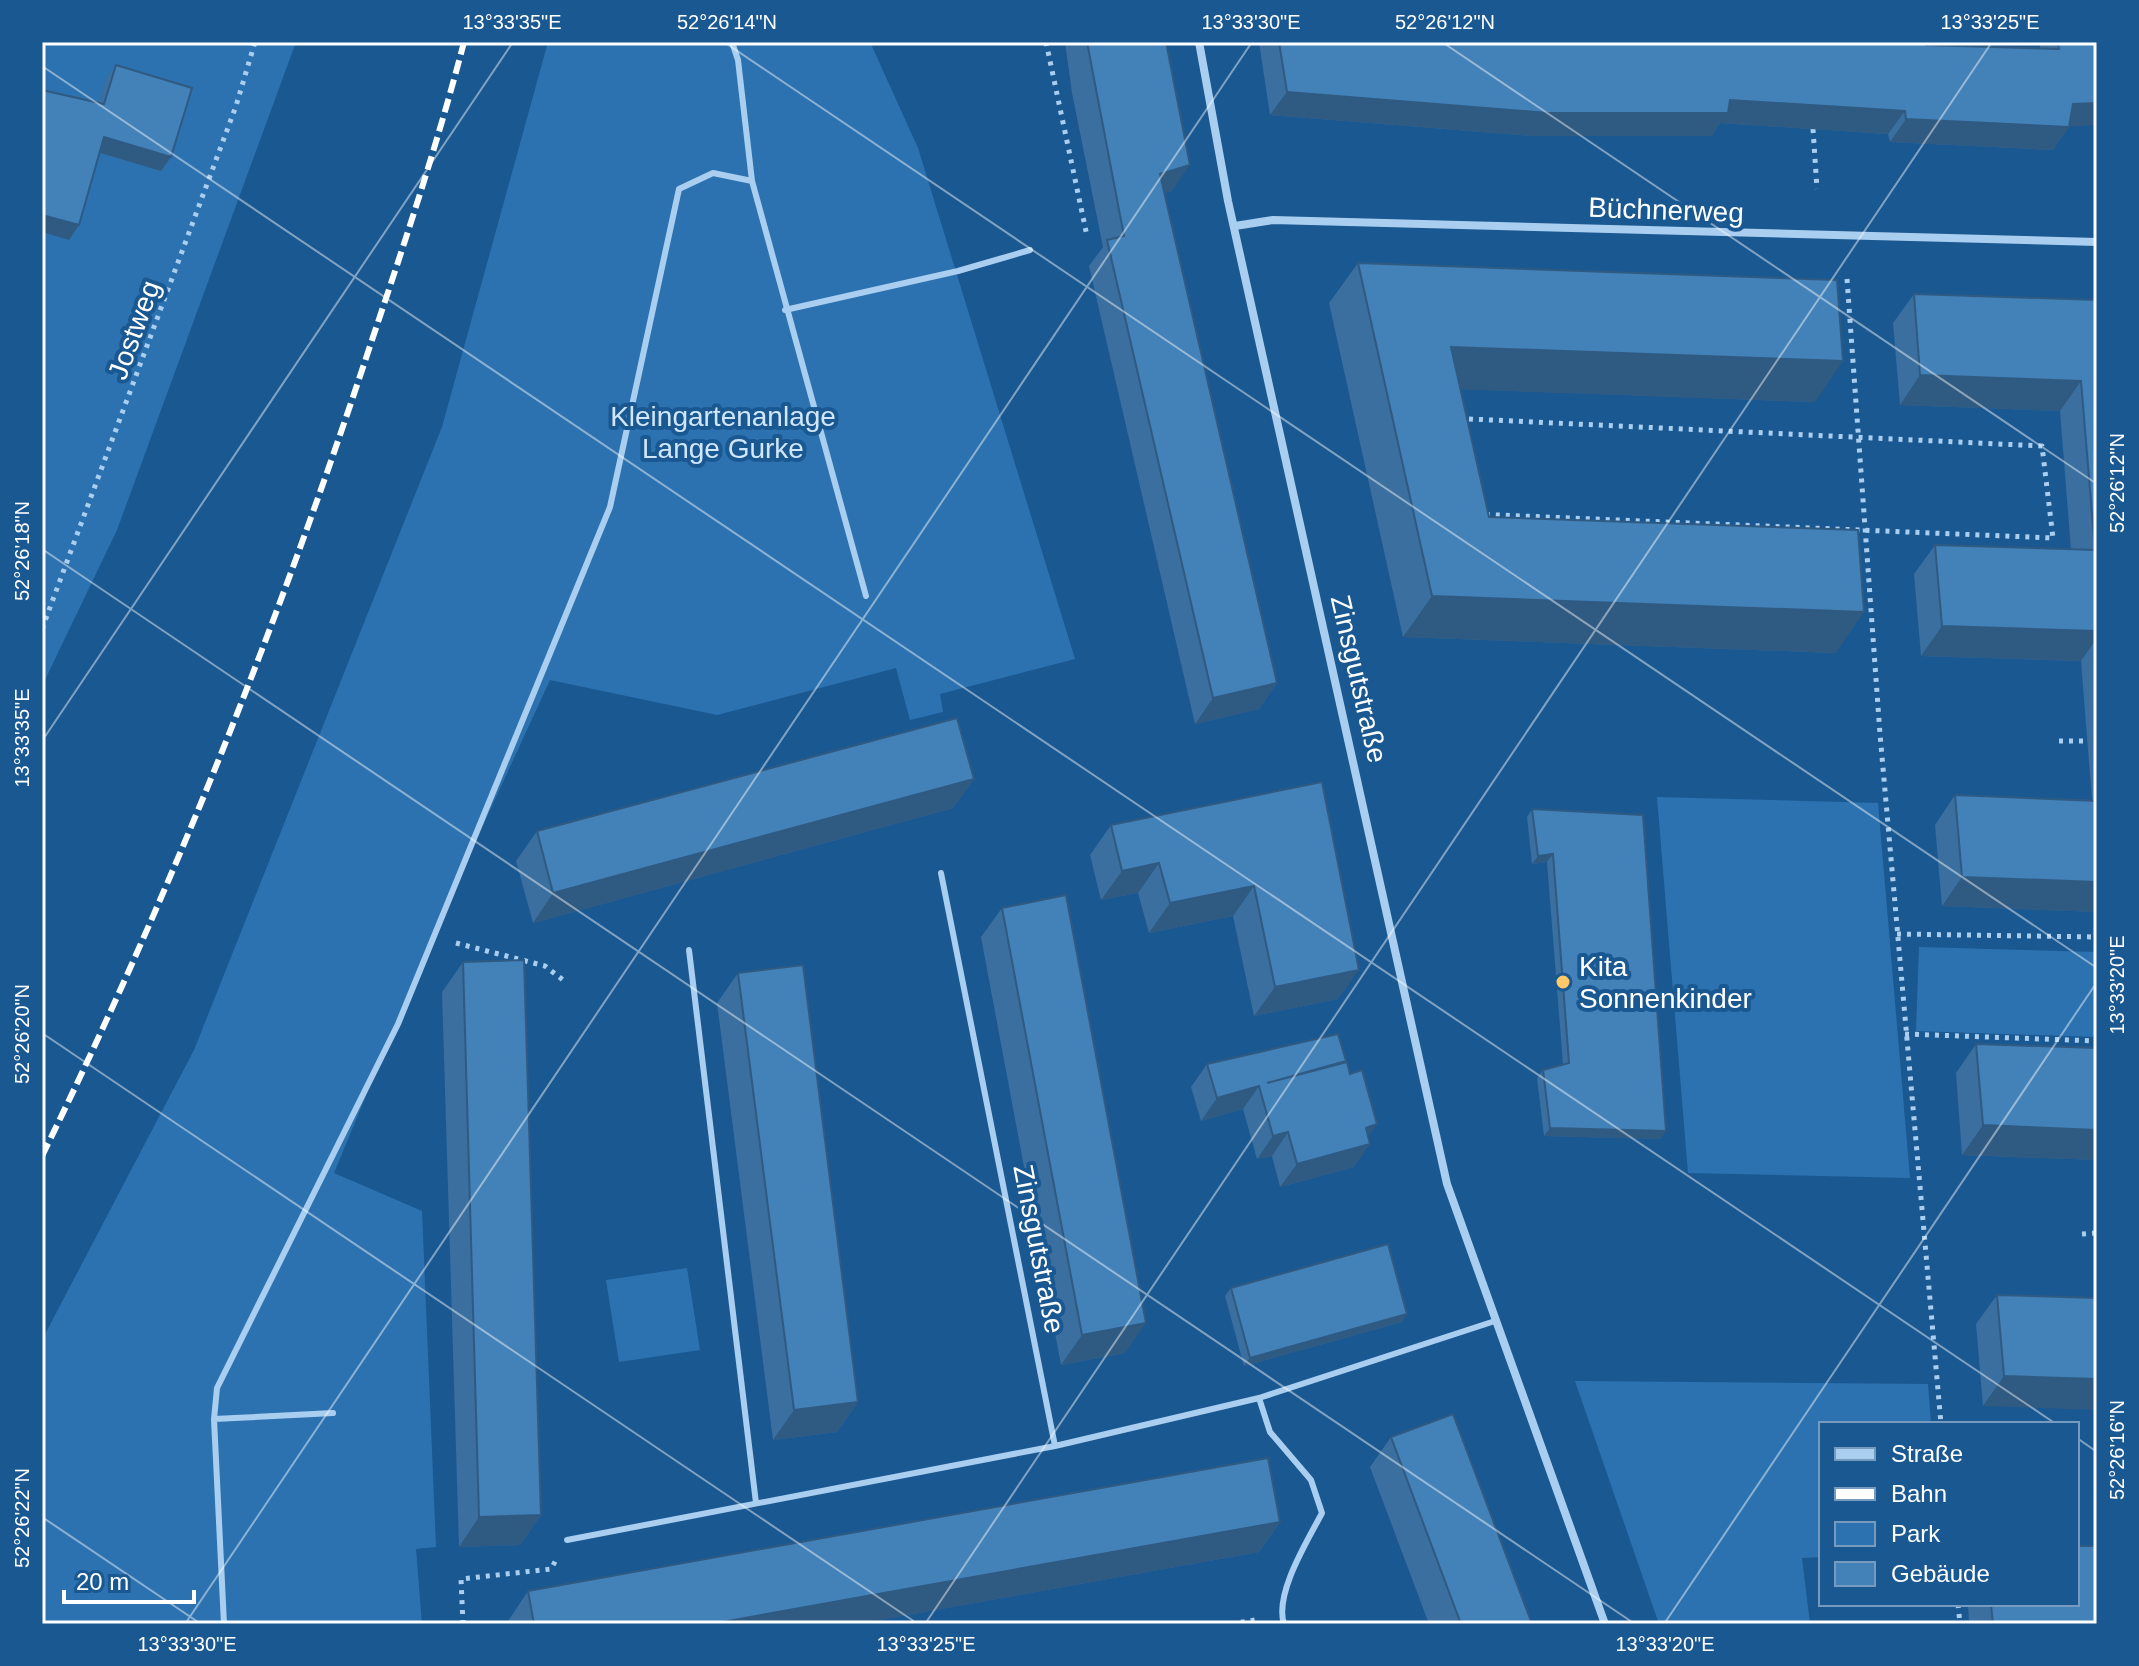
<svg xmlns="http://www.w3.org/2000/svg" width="2139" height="1666" font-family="Helvetica,sans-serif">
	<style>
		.green { fill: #2d72b0 }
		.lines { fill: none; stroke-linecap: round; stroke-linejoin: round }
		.path { stroke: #aaceef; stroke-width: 5; stroke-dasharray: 4 6; stroke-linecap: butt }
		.lane { stroke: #aaceef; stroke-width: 6 }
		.street { stroke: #aaceef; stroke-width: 8 }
		.rail { stroke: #fff; stroke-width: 6; stroke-dasharray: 14 6; stroke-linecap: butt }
		.wall { fill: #3a6f9f }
		.shaded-wall { fill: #2f5a82 }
		.building { fill: #4381b9; stroke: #2f5a82; stroke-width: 2 }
		.ticks { fill: none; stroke: #fff; stroke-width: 2; stroke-opacity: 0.45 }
		.poi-dot { fill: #ffc868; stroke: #1a5892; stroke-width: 3 }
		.labels { text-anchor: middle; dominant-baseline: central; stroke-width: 8; stroke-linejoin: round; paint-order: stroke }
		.street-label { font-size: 28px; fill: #fff; stroke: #1a5892 }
		.park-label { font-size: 28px; fill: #d0e7fb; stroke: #1a5892 }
		.poi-label { font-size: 28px; fill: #fff; stroke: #1a5892; text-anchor: start }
		.neatline { fill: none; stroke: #fff; stroke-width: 3 }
		.ticks-label { font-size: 20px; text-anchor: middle; fill: #fff }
	</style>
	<rect width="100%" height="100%" fill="#1a5892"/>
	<path class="green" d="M 42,42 L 296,42 L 117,530 L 42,686 Z
		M 548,42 L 870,42 L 918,148 L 1075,659 L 940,694 L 943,712 L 910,720 L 896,668 L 717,715 L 550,680 L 432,936 L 334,1173 L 422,1211 L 436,1547 L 416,1549 L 422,1624 L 42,1624 L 42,1340 L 194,1050 L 442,427 Z
		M 1657,797 L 1878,803 L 1910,1178 L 1688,1173 Z
		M 1919,947 L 2097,952 L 2097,1037 L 1916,1031 Z
		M 687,1268 L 700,1350 L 619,1362 L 606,1280 Z
		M 1575,1381 L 1928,1384 L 1931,1424 L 1821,1424 L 1821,1557 L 1802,1558 L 1810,1624 L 1659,1624 Z"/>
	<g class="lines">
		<path class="path" d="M 1046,42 L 1087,236
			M 1813,129 L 1817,189
			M 1847,279 L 1880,734 L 1941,1424
			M 1449,418 L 2042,446 L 2053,538 L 1473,514 Z
			M 42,629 L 236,106 L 255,42
			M 2059,741 L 2087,741
			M 1897,934 L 2097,937
			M 456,943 L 545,966 L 563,980
			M 1905,1034 L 2097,1041
			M 2082,1234 L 2097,1233
			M 1958,1604 L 1960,1624
			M 463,1624 L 461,1579 L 551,1569 L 556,1560
			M 1231,1624 L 1260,1619"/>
		<path class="lane" d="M 732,42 L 738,60 L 752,181 L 866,596
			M 785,310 L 958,271 L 1030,250
			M 941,873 L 1055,1446
			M 689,950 L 756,1503
			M 1259,1398 L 1270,1432 L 1311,1480 L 1322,1513 C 1308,1540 1274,1594 1284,1624
			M 214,1419 L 333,1413
			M 567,1540 L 1055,1446 L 1259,1398 L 1495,1321
			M 224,1624 L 214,1419 L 217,1388 L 398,1024 L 610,507 L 679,189 L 713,173 L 752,181"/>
		<path class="street" d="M 1199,42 L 1228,201 L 1447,1184 L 1605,1624
			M 1235,226 L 1273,220 L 2097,242"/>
		<path class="rail" d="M 42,1156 C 172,891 281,617 373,337 C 406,239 438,142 464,42"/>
	</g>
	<path class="wall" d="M 1065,42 L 1166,42 L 1172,191 L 1164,193 L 1277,683 L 1259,709 L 1195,724 L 1089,266 L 1103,247 L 1072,93 Z
		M 1259,42 L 1925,42 L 1926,45 L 2040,48 L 2040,42 L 2097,42 L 2069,126 L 2053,150 L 1890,142 L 1888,134 L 1720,123 L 1712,136 L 1532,136 L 1270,115 Z
		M 116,65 L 171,157 L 161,171 L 99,153 L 69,240 L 99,102 L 106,79 Z
		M 1358,263 L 1815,402 L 1460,389 L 1489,517 L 1836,653 L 1403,637 L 1329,303 Z
		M 1914,294 L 2097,300 L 2097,912 L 1942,906 L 1935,825 L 1955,795 L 2092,800 L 2081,661 L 1921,656 L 1914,574 L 1935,545 L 2071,550 L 2060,411 L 1900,405 L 1893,323 Z
		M 974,779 L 953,808 L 533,923 L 516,861 L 537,831 Z
		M 1322,782 L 1338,999 L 1254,1016 L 1233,916 L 1149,933 L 1138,893 L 1101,900 L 1090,855 L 1111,825 Z
		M 1532,809 L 1643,815 L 1661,1139 L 1544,1136 L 1537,1078 L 1543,1070 L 1563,1065 L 1547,862 L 1532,864 L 1527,817 Z
		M 1002,908 L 1125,1353 L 1061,1365 L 981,937 Z
		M 463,962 L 541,1515 L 520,1545 L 459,1547 L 442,992 Z
		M 738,973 L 858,1402 L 837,1432 L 773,1440 L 717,1003 Z
		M 1976,1044 L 2097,1048 L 2097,1160 L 1962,1155 L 1956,1073 Z
		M 1346,1061 L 1368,1137 L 1354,1167 L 1280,1187 L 1272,1156 L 1257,1159 L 1243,1109 L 1201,1121 L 1191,1087 L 1207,1064 Z
		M 1231,1288 L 1402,1322 L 1244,1366 L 1225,1296 Z
		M 1997,1295 L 2097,1298 L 1983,1406 L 1976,1324 Z
		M 1391,1437 L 1532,1624 L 1429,1624 L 1370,1467 Z
		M 1280,1522 L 1259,1552 L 857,1624 L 508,1624 L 508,1621 L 528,1591 Z
		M 1968,1604 L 2077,1604 L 2097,1624 L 1969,1624 Z"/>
	<path class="shaded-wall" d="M 1287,92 L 1730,100 L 1905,111 L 1888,134 L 1720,123 L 1712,136 L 1532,136 L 1270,115 Z
		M 2097,103 L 2097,125 L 2066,127 L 2069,127 L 2053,150 L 1890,142 L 1906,119 L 2073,104 Z
		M 104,137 L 171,157 L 161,171 L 94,151 Z
		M 1190,165 L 1172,191 L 1142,200 L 1160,174 Z
		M 42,215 L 79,225 L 69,240 L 42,232 Z
		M 1451,347 L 1843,361 L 1815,402 L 1422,388 Z
		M 1920,375 L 2081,381 L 2060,411 L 1900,405 Z
		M 1432,596 L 1864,612 L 1836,653 L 1403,637 Z
		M 1942,626 L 2097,631 L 2097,638 L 2081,661 L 1921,656 Z
		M 1277,683 L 1259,709 L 1195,724 L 1213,698 Z
		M 974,779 L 953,808 L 533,923 L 553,893 Z
		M 1553,854 L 1547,862 L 1532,864 L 1538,856 Z
		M 1159,863 L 1138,893 L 1101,900 L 1122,871 Z
		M 1962,877 L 2097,882 L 2097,912 L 1942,906 Z
		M 1254,886 L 1233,916 L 1149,933 L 1170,903 Z
		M 1359,970 L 1338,999 L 1254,1016 L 1275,987 Z
		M 1259,1086 L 1243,1109 L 1201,1121 L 1217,1098 Z
		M 1377,1124 L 1362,1146 L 1370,1144 L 1354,1167 L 1280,1187 L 1297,1164 L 1366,1128 Z
		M 1983,1125 L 2097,1130 L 2097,1160 L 1962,1155 Z
		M 1550,1128 L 1666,1131 L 1661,1139 L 1544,1136 Z
		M 1288,1132 L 1272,1156 L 1257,1159 L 1273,1136 Z
		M 1407,1314 L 1402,1322 L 1244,1366 L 1250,1358 Z
		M 1146,1323 L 1125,1353 L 1061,1365 L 1082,1335 Z
		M 2004,1376 L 2097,1379 L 2097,1410 L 1983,1406 Z
		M 858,1402 L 837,1432 L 773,1440 L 794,1410 Z
		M 541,1515 L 520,1545 L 459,1547 L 479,1517 Z
		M 1280,1522 L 1259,1552 L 857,1624 L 711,1624 Z"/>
	<path class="building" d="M 1087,42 L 1166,42 L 1190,165 L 1160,174 L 1277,683 L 1213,698 L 1107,240 L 1124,236 Z
		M 1279,42 L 1925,42 L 1926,45 L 2059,49 L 2058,42 L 2097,42 L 2097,103 L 2073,104 L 2069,127 L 1906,119 L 1905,111 L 1730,100 L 1728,113 L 1548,113 L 1287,92 Z
		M 116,65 L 192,88 L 171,157 L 104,137 L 79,225 L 42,215 L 42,90 L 104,104 Z
		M 1358,263 L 1837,280 L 1843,361 L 1451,347 L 1489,517 L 1858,530 L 1864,612 L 1432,596 Z
		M 1914,294 L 2097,300 L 2097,631 L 1942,626 L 1935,545 L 2095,550 L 2081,381 L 1920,375 Z
		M 957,718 L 974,779 L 553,893 L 537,831 Z
		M 1322,782 L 1359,970 L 1275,987 L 1254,886 L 1170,903 L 1159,863 L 1122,871 L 1111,825 Z
		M 1955,795 L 2097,801 L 2097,882 L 1962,877 Z
		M 1532,809 L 1643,815 L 1666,1131 L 1550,1128 L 1543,1070 L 1569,1063 L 1553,854 L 1538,856 Z
		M 1066,895 L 1146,1323 L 1082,1335 L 1002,908 Z
		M 524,960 L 541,1515 L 479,1517 L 463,962 Z
		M 803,965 L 858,1402 L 794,1410 L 738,973 Z
		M 1338,1034 L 1346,1061 L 1267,1083 L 1347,1062 L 1350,1074 L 1362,1070 L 1377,1124 L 1366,1128 L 1370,1144 L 1297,1164 L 1288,1132 L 1273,1136 L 1259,1086 L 1217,1098 L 1207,1064 Z
		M 1976,1044 L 2097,1048 L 2097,1130 L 1983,1125 Z
		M 1388,1244 L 1407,1314 L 1250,1358 L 1231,1288 Z
		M 1997,1295 L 2097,1298 L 2097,1379 L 2004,1376 Z
		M 1453,1414 L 1532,1624 L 1461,1624 L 1391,1437 Z
		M 1268,1458 L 1280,1522 L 711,1624 L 534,1624 L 528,1591 Z
		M 2077,1546 L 2097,1546 L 2097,1624 L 1993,1624 L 1991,1604 L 2077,1604 Z"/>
	<path class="ticks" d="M 724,42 L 2097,968M 1442,42 L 2097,484M 42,66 L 2056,1424M 42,549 L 1635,1624M 42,741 L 513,42M 42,1033 L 918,1624M 2077,1438 L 2097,1452M 42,1517 L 201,1624M 185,1624 L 1252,42M 925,1624 L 1992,42M 1664,1624 L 2097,982"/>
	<circle class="poi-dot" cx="1563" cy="982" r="8"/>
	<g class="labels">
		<g class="street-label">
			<text transform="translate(1666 210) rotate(2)">Büchnerweg</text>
			<text transform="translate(134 330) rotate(-70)">Jostweg</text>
			<text transform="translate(1359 679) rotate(77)">Zinsgutstraße</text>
			<text transform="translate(1039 1249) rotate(79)">Zinsgutstraße</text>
		</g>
		<g class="park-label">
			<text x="723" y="416">Kleingartenanlage<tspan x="723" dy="32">Lange Gurke</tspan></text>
		</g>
		<g class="poi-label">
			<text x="1579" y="966">Kita<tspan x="1579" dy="32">Sonnenkinder</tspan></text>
		</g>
	</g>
	<rect width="2139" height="1666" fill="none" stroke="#1a5892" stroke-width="88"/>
	<rect x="1819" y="1422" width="260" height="184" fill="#1a5892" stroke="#769bbe" stroke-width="2"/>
	<rect x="1835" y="1448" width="40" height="12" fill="#aaceef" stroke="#769bbe" stroke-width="2"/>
	<text x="1891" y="1462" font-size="24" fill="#ffffff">Straße</text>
	<rect x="1835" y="1488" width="40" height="12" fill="#ffffff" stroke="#769bbe" stroke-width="2"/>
	<text x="1891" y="1502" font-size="24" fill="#ffffff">Bahn</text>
	<rect x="1835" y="1522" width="40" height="24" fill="#2d72b0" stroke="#769bbe" stroke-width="2"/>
	<text x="1891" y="1542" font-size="24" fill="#ffffff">Park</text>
	<rect x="1835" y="1562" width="40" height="24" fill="#4381b9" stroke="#769bbe" stroke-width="2"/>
	<text x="1891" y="1582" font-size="24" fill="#ffffff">Gebäude</text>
	<path d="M64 1590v12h130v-12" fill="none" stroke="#ffffff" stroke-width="4"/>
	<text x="76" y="1590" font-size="24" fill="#ffffff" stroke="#1a5892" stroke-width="6" paint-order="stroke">20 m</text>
	<rect x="44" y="44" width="2051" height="1578" class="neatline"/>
	<g class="ticks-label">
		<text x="512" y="29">13°33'35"E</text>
		<text x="727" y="29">52°26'14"N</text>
		<text x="1251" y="29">13°33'30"E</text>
		<text x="1445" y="29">52°26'12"N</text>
		<text x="1990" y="29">13°33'25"E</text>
		<text transform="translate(2117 483) rotate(-90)" y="7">52°26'12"N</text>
		<text transform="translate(22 551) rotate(-90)" y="7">52°26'18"N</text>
		<text transform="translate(22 738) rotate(-90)" y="7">13°33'35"E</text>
		<text transform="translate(2117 985) rotate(-90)" y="7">13°33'20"E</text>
		<text transform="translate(22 1034) rotate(-90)" y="7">52°26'20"N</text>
		<text transform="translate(2117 1450) rotate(-90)" y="7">52°26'16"N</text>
		<text transform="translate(22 1518) rotate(-90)" y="7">52°26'22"N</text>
		<text x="187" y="1651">13°33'30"E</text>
		<text x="926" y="1651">13°33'25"E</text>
		<text x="1665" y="1651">13°33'20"E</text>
	</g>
</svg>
